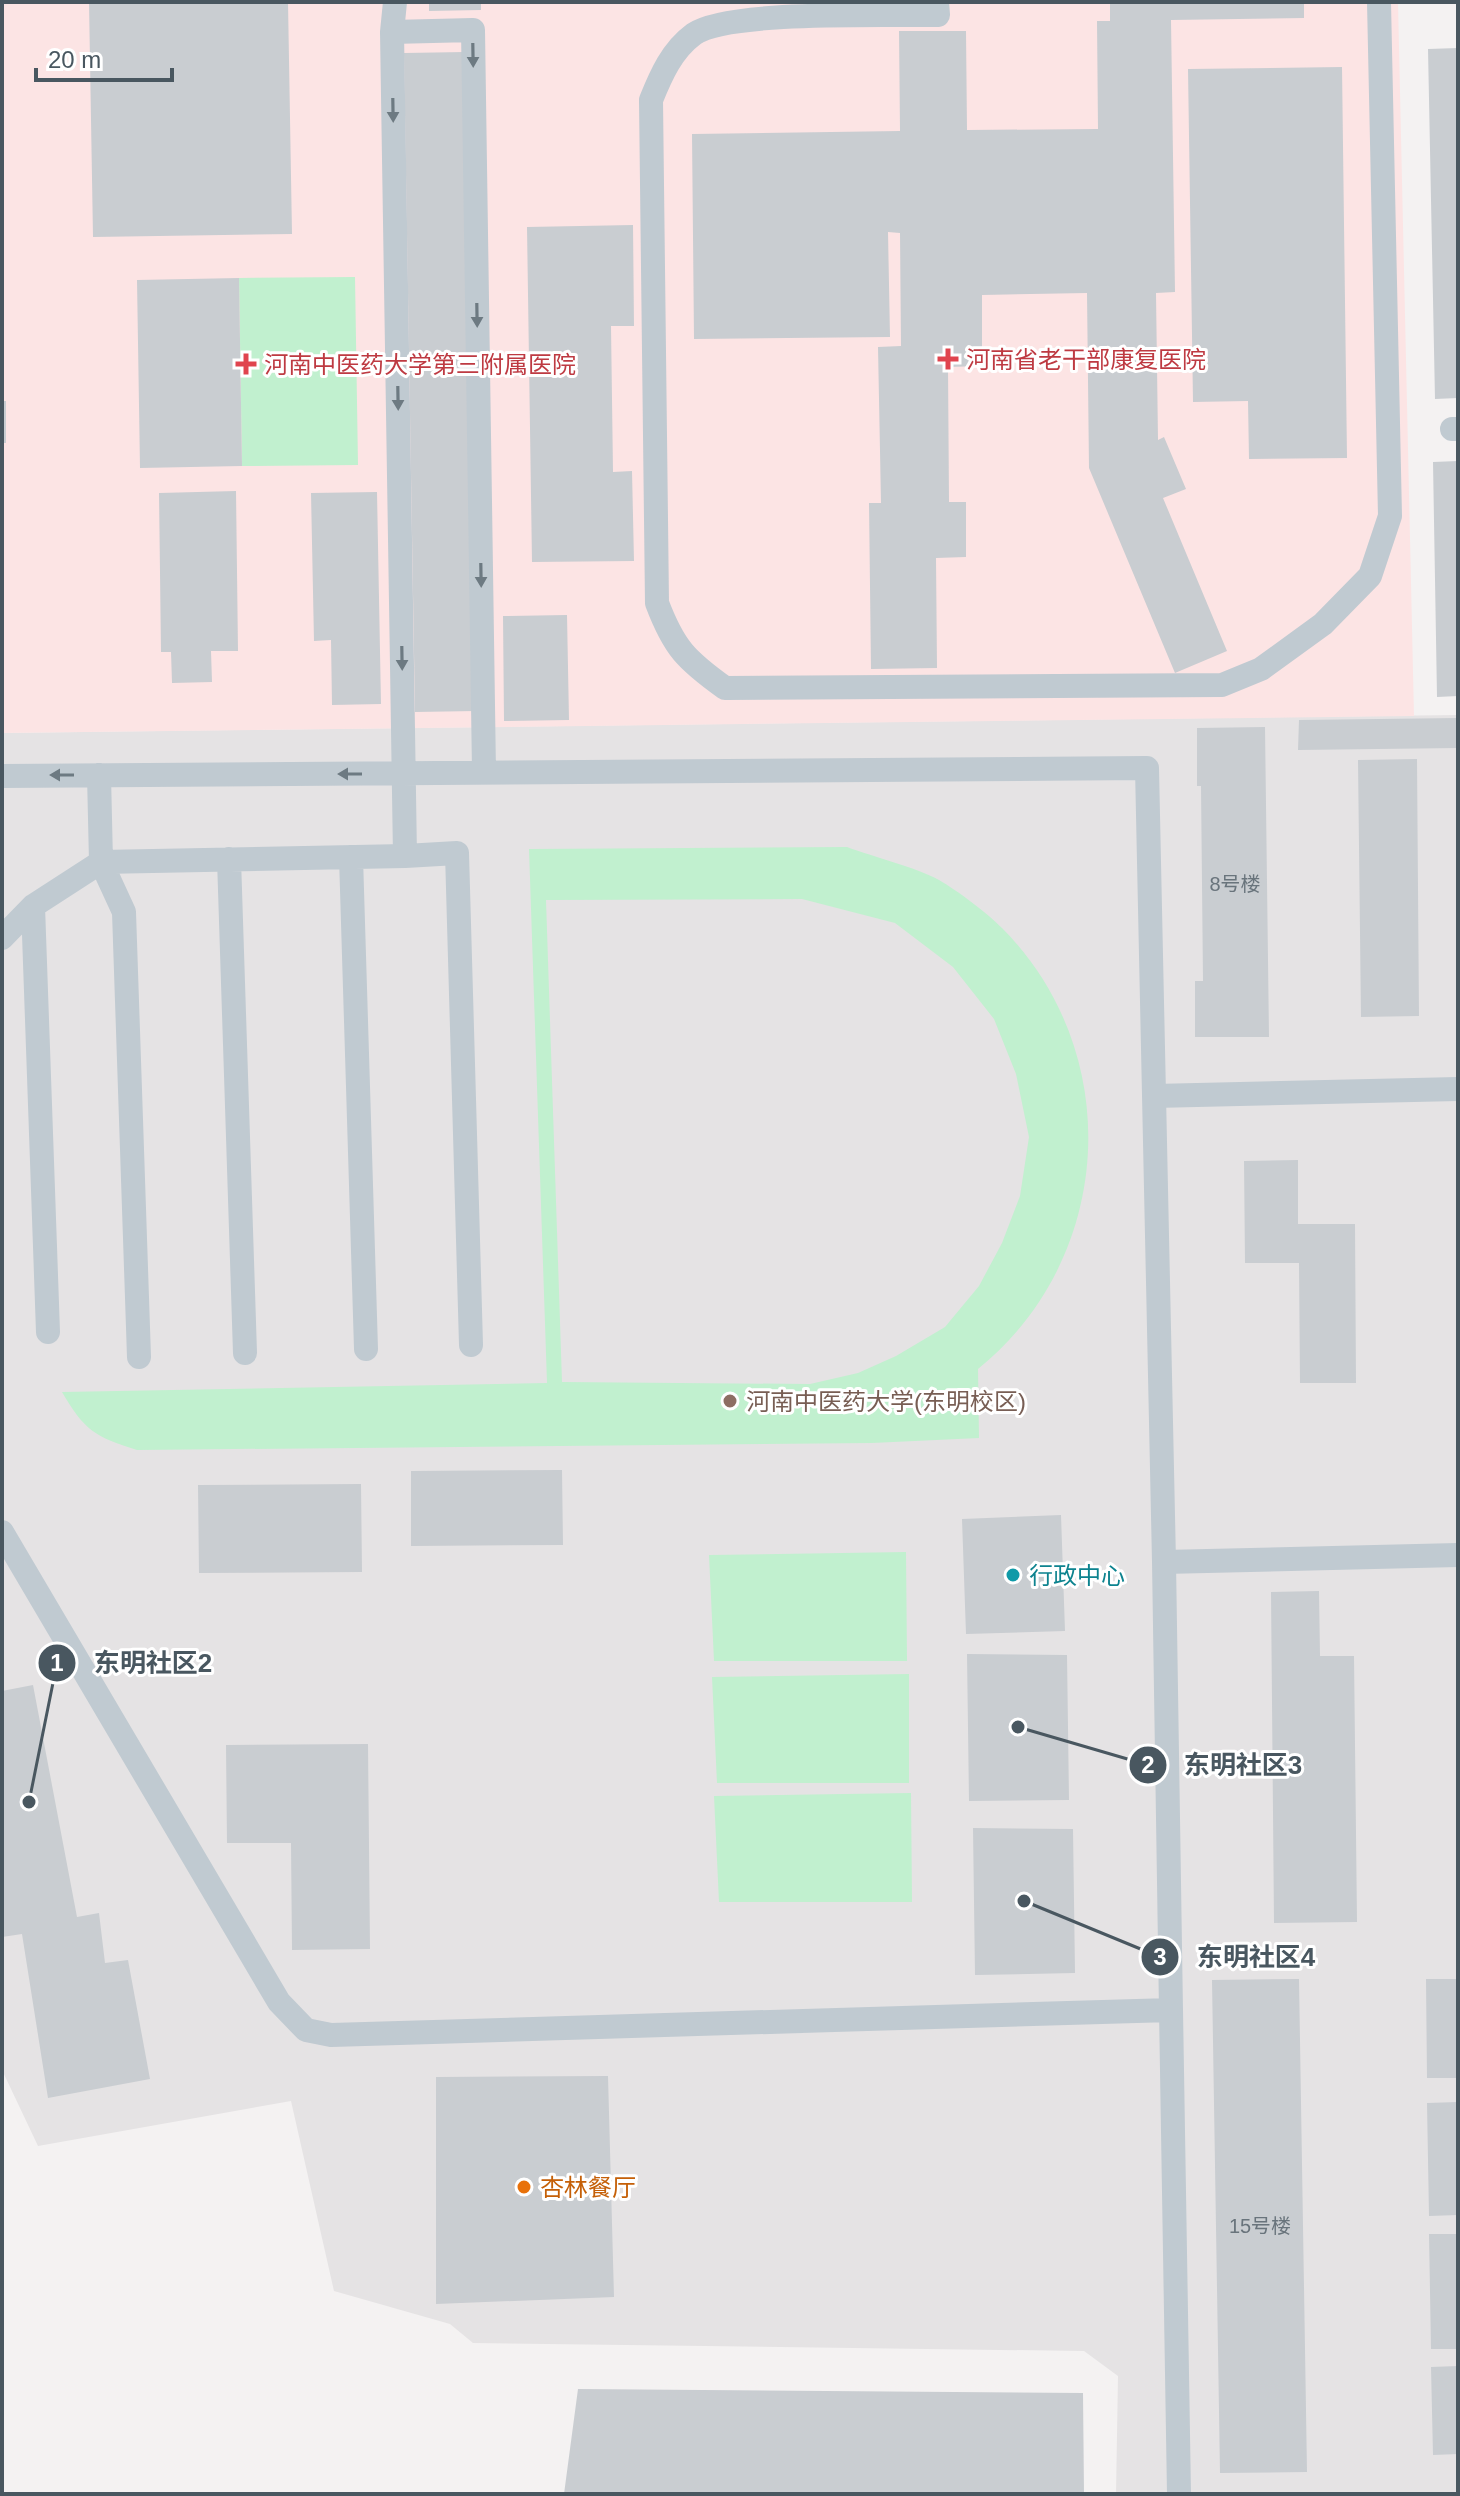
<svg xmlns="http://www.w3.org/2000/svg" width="1460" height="2496" font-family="Arial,'Noto Sans SC',sans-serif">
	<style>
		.education { fill: #e5e3e4 }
		.medical { fill: #fce4e4 }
		.green { fill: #c1f0cf; fill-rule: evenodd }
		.building { fill: #c9cdd1 }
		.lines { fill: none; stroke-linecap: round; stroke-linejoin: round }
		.lane { stroke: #c0cad1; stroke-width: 24 }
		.oneway { fill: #6d7a82 }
		.health-dot { fill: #e0444e; stroke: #fff; stroke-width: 3 }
		.education-dot { fill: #8d6e63; stroke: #fff; stroke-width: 3 }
		.culture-dot { fill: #0f9aa8; stroke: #fff; stroke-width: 3 }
		.food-dot { fill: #e8710a; stroke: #fff; stroke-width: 3 }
		.labels { text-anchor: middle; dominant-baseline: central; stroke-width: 6; stroke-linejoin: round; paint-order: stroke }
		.number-label { font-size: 20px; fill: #69747c }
		.health-label { font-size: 24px; fill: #be3a42; stroke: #fff; text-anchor: start }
		.education-label { font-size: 24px; fill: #785e54; stroke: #fff; text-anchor: start }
		.culture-label { font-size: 24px; fill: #0d838f; stroke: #fff; text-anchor: start }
		.food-label { font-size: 24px; fill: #c56008; stroke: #fff; text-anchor: start }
		.leader { fill: none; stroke: #495760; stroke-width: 3 }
		.callout-dot { fill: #495760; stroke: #fff; stroke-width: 3 }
		.mark-label { font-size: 24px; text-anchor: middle; font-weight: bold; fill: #fff }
		.callout-label { font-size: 26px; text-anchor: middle; font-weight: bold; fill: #495760; stroke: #fff; stroke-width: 6; stroke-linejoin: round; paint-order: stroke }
	</style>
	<rect width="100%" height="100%" fill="#f4f2f2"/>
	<path class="education" d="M 1458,715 L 1458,2494 L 1116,2494 L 1118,2376 L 1084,2351 L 473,2343 L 450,2324 L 334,2291 L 291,2101 L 38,2146 L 2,2070 L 2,733 Z"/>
	<path class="medical" d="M 2,2 L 1398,2 L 1414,716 L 2,733 Z"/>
	<path class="green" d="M 355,277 L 358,465 L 242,466 L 239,278 Z
		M 847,847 C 874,857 915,867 939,880 C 958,891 986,912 1002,928 C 1126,1053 1115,1258 978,1369 L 979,1438 L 872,1443 L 137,1450 C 95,1437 84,1430 62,1392 L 547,1383 L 529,849 ZM 802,899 L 895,923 L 953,967 L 994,1019 L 1016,1074 L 1029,1137 L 1020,1196 L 1002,1243 L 979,1286 L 945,1327 L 896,1356 L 858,1373 L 810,1384 L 562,1382 L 546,900 Z
		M 906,1552 L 907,1661 L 714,1661 L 709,1555 Z
		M 909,1674 L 909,1783 L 717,1783 L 712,1677 Z
		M 911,1793 L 912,1902 L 719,1902 L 714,1796 Z"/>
	<path class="building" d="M 89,2 L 288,2 L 292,234 L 93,237 Z
		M 429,2 L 481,2 L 481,10 L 429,11 Z
		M 1110,2 L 1304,2 L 1304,18 L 1171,20 L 1175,292 L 1156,293 L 1158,440 L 1164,437 L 1186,489 L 1163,498 L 1227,651 L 1175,673 L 1089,468 L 1087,293 L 982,295 L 982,366 L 948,367 L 949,502 L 966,502 L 966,557 L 936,558 L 937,668 L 871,669 L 869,503 L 881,503 L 878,347 L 901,346 L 900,233 L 888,232 L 890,337 L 694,339 L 692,134 L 900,131 L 899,31 L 966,31 L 967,130 L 1098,129 L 1097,21 L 1110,21 Z
		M 1458,48 L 1458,398 L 1435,399 L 1428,49 Z
		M 465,52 L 476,711 L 415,712 L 404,53 Z
		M 1342,67 L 1347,458 L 1249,459 L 1248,401 L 1193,402 L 1188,69 Z
		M 633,225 L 634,326 L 611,326 L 613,472 L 632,471 L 634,561 L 532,562 L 527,227 Z
		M 239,278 L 242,466 L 140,468 L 137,280 Z
		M 2,401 L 6,401 L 6,443 L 2,443 Z
		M 1458,461 L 1458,696 L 1437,697 L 1433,462 Z
		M 236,491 L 238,651 L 211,651 L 212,682 L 172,683 L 171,652 L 161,652 L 159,493 Z
		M 377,492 L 381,704 L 332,705 L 331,640 L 314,641 L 311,493 Z
		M 567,615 L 569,720 L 504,721 L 503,616 Z
		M 1458,718 L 1458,748 L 1298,750 L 1299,720 Z
		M 1265,727 L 1269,1037 L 1195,1037 L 1195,981 L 1203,981 L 1201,786 L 1197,786 L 1197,728 Z
		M 1417,759 L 1419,1016 L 1361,1017 L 1358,760 Z
		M 1298,1160 L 1298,1224 L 1355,1224 L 1356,1383 L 1300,1383 L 1299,1263 L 1245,1263 L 1244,1161 Z
		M 562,1470 L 563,1545 L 411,1546 L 411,1471 Z
		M 361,1484 L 362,1572 L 199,1573 L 198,1485 Z
		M 1061,1515 L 1065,1631 L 966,1634 L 962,1519 Z
		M 1319,1591 L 1320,1656 L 1354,1656 L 1357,1922 L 1274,1923 L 1271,1592 Z
		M 967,1654 L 1067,1655 L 1069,1800 L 969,1801 Z
		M 33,1685 L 77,1917 L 99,1913 L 105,1963 L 128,1960 L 150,2079 L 48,2098 L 22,1934 L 2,1937 L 2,1691 Z
		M 368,1744 L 370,1949 L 292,1950 L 291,1843 L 227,1843 L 226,1745 Z
		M 973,1828 L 1073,1829 L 1075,1973 L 975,1975 Z
		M 1299,1979 L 1307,2472 L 1220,2473 L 1212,1980 Z
		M 1426,1979 L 1458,1979 L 1458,2078 L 1427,2078 Z
		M 608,2076 L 614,2297 L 436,2304 L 436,2077 Z
		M 1458,2102 L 1458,2215 L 1429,2216 L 1427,2103 Z
		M 1429,2234 L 1458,2234 L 1458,2349 L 1431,2349 Z
		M 1458,2366 L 1458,2454 L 1433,2455 L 1431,2367 Z
		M 578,2389 L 1083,2393 L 1084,2494 L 564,2494 Z"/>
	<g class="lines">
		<path class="lane" d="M 937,2 L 938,15 C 889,16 728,10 694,34 C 672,50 661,75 651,100 L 657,603 C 674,648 686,660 725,688 L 1222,685 L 1261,669 L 1323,624 L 1370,576 L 1390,516 L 1379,2
			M 392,32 L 473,30 L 484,772
			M 1452,429 L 1458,429
			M 99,775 L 101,862 L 405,856 L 392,32 L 395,2
			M 2,776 L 1147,768 L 1164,1562 L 1171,2010 L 331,2035 L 306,2030 L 279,2002 L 2,1532
			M 405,856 L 457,853 L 471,1345
			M 351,857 L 366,1349
			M 229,859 L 245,1353
			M 2,938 L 33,906
			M 1154,1096 L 1458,1089
			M 48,1332 L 33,906 L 101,862 L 124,912 L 139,1357
			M 1164,1562 L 1458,1555
			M 1171,2010 L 1179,2494"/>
	</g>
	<defs><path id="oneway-solid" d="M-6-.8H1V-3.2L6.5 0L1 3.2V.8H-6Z" transform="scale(2)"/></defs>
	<g class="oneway">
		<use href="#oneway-solid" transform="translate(473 55) rotate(89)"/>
		<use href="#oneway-solid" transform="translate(393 110) rotate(89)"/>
		<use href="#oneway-solid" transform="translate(477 315) rotate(89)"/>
		<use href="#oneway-solid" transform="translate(398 398) rotate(89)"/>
		<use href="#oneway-solid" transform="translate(481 575) rotate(89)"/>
		<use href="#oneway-solid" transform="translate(402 658) rotate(89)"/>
		<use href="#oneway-solid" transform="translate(350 774) rotate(180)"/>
		<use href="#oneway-solid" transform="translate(62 775) rotate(180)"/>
	</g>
	<g class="health-dot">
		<path d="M944 347h8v8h8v8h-8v8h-8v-8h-8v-8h8z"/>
		<path d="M242 352h8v8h8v8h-8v8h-8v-8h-8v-8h8z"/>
	</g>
	<circle class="education-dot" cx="730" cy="1401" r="8"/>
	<circle class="culture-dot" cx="1013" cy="1575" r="8"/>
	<circle class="food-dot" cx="524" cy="2187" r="8"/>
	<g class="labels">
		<g class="number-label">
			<text x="1235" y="884">8号楼</text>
			<text x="1260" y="2226">15号楼</text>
		</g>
		<g class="health-label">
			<text x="966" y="359">河南省老干部康复医院</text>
			<text x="264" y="364">河南中医药大学第三附属医院</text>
		</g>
		<g class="education-label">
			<text x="746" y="1401">河南中医药大学(东明校区)</text>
		</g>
		<g class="culture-label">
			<text x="1029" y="1575">行政中心</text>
		</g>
		<g class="food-label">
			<text x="540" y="2187">杏林餐厅</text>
		</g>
	</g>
	<path class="leader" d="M29 1802L57 1663M1018 1727L1148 1765M1024 1901L1160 1957"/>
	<g class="callout-dot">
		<circle cx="29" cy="1802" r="8"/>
		<circle cx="1018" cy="1727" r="8"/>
		<circle cx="1024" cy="1901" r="8"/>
		<circle cx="57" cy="1663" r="20"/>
		<circle cx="1148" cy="1765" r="20"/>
		<circle cx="1160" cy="1957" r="20"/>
	</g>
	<g class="mark-label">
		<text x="57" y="1671">1</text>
		<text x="1148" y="1773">2</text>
		<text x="1160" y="1965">3</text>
	</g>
	<g class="callout-label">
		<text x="153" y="1672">东明社区2</text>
		<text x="1243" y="1774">东明社区3</text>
		<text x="1256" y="1966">东明社区4</text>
	</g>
	<rect width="1460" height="2496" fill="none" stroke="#495760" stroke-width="8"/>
	<path d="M36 68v12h136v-12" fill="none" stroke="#495760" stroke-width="4"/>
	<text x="48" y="68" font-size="24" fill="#495760" stroke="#ffffff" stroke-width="6" paint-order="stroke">20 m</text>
</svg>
